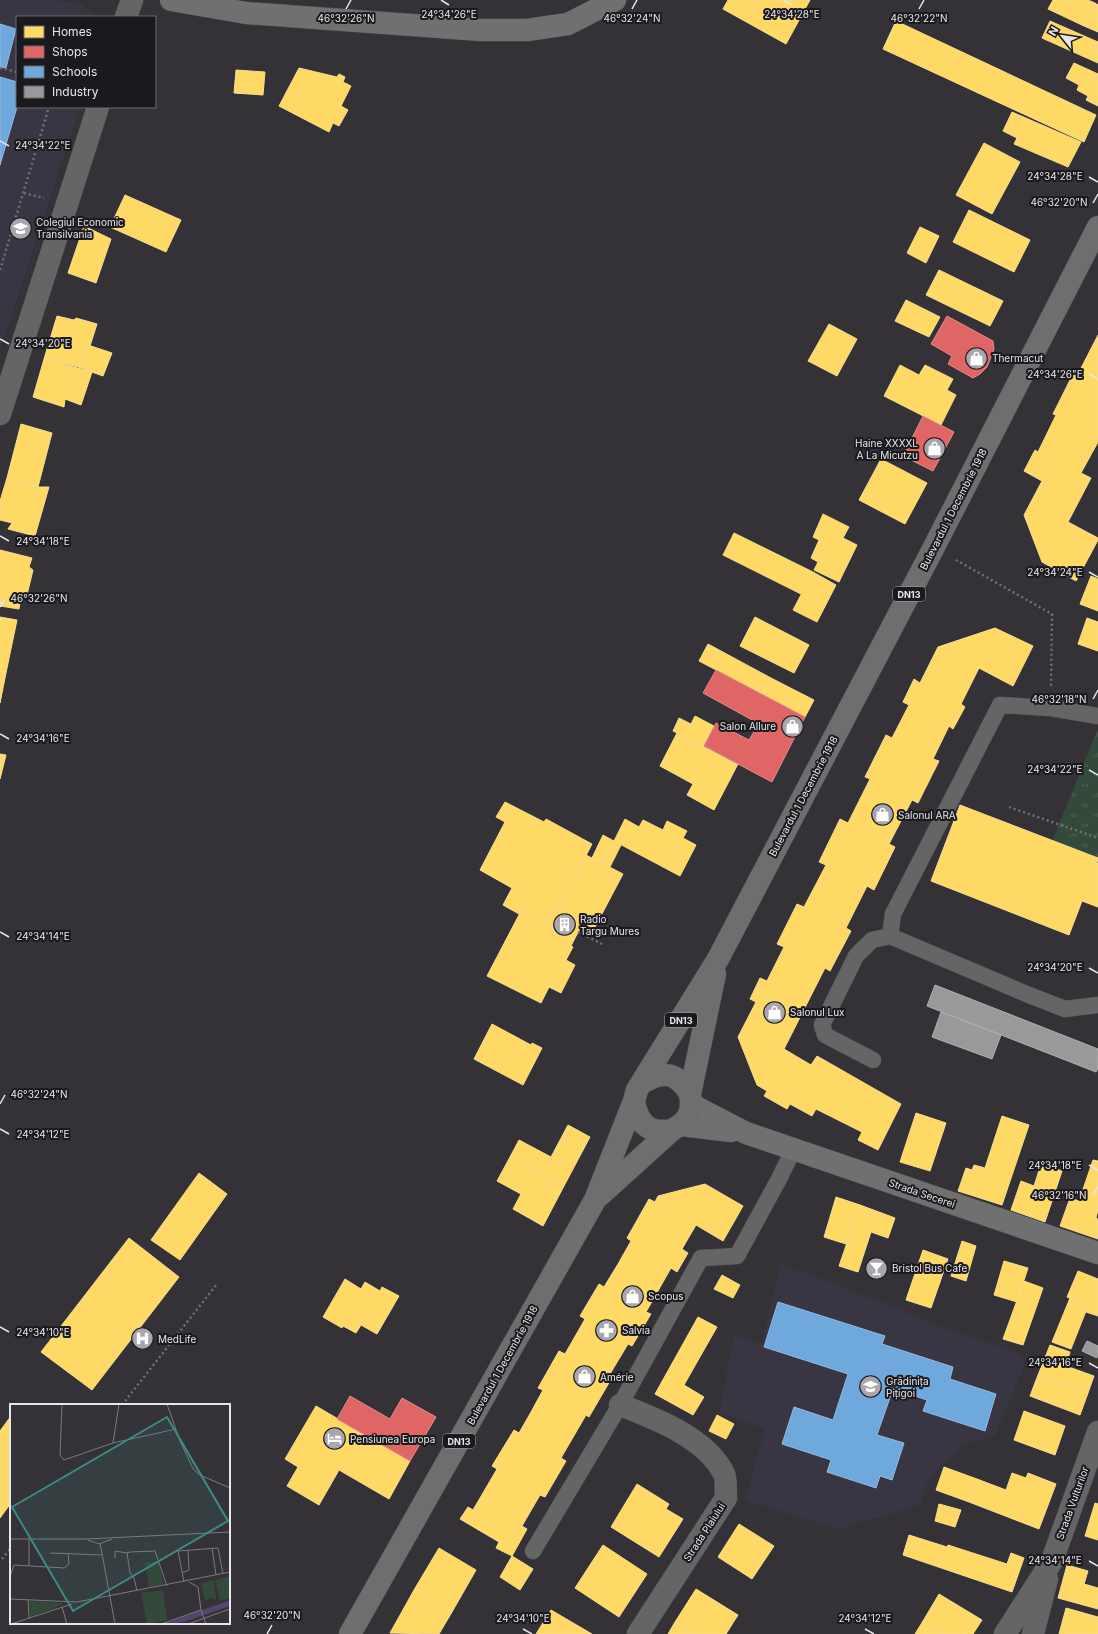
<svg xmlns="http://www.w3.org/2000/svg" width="1098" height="1634" font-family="Inter,sans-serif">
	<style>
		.built { fill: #393542 }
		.grass { fill: url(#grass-tufts) }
		.homes { fill: #ffd966; stroke: #f8dd8e }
		.shops { fill: #e06666; stroke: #e28c8e }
		.schools { fill: #6fa8dc; stroke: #93bbe1 }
		.industry { fill: #999; stroke: #b1b0b2 }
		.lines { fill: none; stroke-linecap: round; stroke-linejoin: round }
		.lane-casing { stroke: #515053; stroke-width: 17 }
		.street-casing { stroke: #515053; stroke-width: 23 }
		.secondary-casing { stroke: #515053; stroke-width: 23 }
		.primary-casing { stroke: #515053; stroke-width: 23 }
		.path { stroke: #717172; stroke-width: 2.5; stroke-dasharray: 2 3; stroke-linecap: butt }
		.lane { stroke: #646565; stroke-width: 16 }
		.street { stroke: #646565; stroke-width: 22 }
		.secondary { stroke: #707070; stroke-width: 22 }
		.primary { stroke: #6d6e6e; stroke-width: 22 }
		.ticks { fill: none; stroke: #e8e6ec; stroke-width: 1.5 }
		.labels { text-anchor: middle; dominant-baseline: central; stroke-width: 4; stroke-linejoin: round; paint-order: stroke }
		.shield { fill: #1a191d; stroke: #aaa8ae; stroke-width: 1 }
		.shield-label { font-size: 9px; font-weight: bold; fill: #e8e6ec }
		.poi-label { font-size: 10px; fill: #e8e6ec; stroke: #1a191d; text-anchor: start }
		.street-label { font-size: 10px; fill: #e8e6ec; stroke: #1a191d }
		.inset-road { fill: none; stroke: #7c7a7f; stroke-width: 1 }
		.view { fill: #3a8c87; fill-opacity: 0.15; stroke: #3a8c87; stroke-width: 2 }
		.inset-edge { fill: none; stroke: #e8e6ec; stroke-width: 2 }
		.ticks-label { font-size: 10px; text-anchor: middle; fill: #e8e6ec; stroke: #1a191d; stroke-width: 4; stroke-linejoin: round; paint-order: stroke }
	</style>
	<defs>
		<pattern id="grass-tufts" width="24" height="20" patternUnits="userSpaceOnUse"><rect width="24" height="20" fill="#334939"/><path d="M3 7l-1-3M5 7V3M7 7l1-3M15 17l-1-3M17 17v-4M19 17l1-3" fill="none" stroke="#516356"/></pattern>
	</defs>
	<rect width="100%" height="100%" fill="#343237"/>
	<path class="built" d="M 0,0 L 55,0 L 82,5 L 96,17 L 17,17 L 17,107 L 80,107 L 0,350 Z
		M 781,1264 L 890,1305 L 944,1328 L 1011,1350 L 1022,1357 L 1024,1366 L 995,1435 L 961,1446 L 929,1478 L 921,1505 L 838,1529 L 745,1500 L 765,1429 L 719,1413 L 734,1335 L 761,1344 Z"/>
	<path class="grass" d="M 1097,731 L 1098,731 L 1098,862 L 1051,844 Z"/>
	<path class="homes" d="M 728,0 L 810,0 L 786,44 L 723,9 Z
		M 1053,0 L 1088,0 L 1095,3 L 1084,26 L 1048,9 Z
		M 1095,3 L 1098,5 L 1098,32 L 1084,26 Z
		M 896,21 L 1096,115 L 1084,142 L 883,49 Z
		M 1050,21 L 1098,42 L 1098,63 L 1042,38 Z
		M 1074,63 L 1098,74 L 1098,106 L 1086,100 L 1088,96 L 1077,90 L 1079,85 L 1066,78 Z
		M 299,68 L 337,77 L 339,74 L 345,77 L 343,82 L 351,86 L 341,106 L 348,110 L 339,126 L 333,123 L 329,132 L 279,106 Z
		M 236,70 L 265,72 L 263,95 L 234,93 Z
		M 1012,112 L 1081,142 L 1068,167 L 1014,144 L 1017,138 L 1003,131 Z
		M 984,143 L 1020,162 L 992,214 L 956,195 Z
		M 125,195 L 181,220 L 166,252 L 110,227 Z
		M 969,210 L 1030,240 L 1014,272 L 953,242 Z
		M 84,226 L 111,239 L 96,283 L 68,273 Z
		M 920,227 L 939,236 L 926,263 L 907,253 Z
		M 939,270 L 1003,301 L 990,326 L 926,295 Z
		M 906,300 L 940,317 L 929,337 L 895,321 Z
		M 57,316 L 74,320 L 76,318 L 97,324 L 90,346 L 88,345 L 78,367 L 44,359 Z
		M 829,324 L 857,339 L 837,376 L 808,361 Z
		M 1098,335 L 1098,442 L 1081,473 L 1091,478 L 1068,522 L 1098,538 L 1098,540 L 1076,581 L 1042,562 L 1024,515 L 1042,481 L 1024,471 L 1035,450 L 1038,452 L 1056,415 L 1053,414 L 1073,374 L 1077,376 Z
		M 88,345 L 112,353 L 103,376 L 78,367 Z
		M 44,359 L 92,372 L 81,405 L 65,399 L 64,407 L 33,397 Z
		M 900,365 L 919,375 L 925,365 L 953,379 L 947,390 L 956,395 L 941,425 L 884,396 Z
		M 21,424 L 52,433 L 38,487 L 7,478 Z
		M 881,459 L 927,483 L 905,524 L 859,500 Z
		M 7,478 L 38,487 L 49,487 L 35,536 L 8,529 L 12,523 L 0,520 L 0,501 Z
		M 823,514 L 849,527 L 843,538 L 857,545 L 839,582 L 814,570 L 818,562 L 811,558 L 819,540 L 813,537 Z
		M 734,533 L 813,572 L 801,594 L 723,555 Z
		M 0,550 L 32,558 L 29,567 L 33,570 L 27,595 L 21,596 L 19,609 L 0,606 Z
		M 813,572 L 836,585 L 817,622 L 793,610 Z
		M 1091,576 L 1098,579 L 1098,611 L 1080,604 Z
		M 0,617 L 17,620 L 6,673 L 0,671 Z
		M 755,617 L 809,645 L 794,673 L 740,646 Z
		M 1087,618 L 1098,622 L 1098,651 L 1078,644 Z
		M 995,628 L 1033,646 L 1013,686 L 979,668 L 961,704 L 965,707 L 953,729 L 949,726 L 933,759 L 939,761 L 918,803 L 912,800 L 889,844 L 895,847 L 874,890 L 867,886 L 846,928 L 851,931 L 830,971 L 825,968 L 784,1049 L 811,1065 L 817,1056 L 901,1104 L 878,1150 L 858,1140 L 862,1132 L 816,1109 L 812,1116 L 790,1104 L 787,1109 L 764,1096 L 767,1091 L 757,1085 L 738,1037 L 756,1002 L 750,999 L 760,978 L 767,981 L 784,947 L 777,944 L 797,904 L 804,907 L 826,865 L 819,862 L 840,819 L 848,823 L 870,779 L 865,777 L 886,735 L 892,738 L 909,705 L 903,702 L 914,679 L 920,683 L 938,647 Z
		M 708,644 L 771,678 L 762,694 L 699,661 Z
		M 0,671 L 6,673 L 0,703 Z
		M 771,678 L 814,700 L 805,717 L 762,694 Z
		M 695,716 L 714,726 L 704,746 L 673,731 L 679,718 L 691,724 Z
		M 677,733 L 738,764 L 714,810 L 687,795 L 693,784 L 660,766 Z
		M 0,754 L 6,755 L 0,779 Z
		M 505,802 L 544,822 L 546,819 L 592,844 L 561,904 L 557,902 L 546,923 L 521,911 L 519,914 L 503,905 L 512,888 L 480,870 L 505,822 L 496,817 Z
		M 960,805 L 1098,858 L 1097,863 L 1098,864 L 1098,907 L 1082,901 L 1069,935 L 931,881 Z
		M 625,819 L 639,827 L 643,820 L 663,830 L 667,821 L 687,831 L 683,838 L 696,845 L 680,876 L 614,841 Z
		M 603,835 L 621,845 L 610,867 L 592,858 Z
		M 586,855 L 623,874 L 594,929 L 554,907 L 557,902 L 561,904 Z
		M 554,907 L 583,923 L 574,940 L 552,929 L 553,927 L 546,923 Z
		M 521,911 L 553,927 L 552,929 L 574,940 L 571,946 L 573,947 L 566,960 L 575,965 L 561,993 L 549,987 L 541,1003 L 487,976 Z
		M 492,1024 L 531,1045 L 532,1043 L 542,1048 L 523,1085 L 474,1059 Z
		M 916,1113 L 946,1123 L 930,1171 L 900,1162 Z
		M 1002,1116 L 1029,1125 L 1002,1205 L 958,1191 L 966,1168 L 972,1170 L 974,1165 L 985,1168 Z
		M 568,1125 L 590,1137 L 564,1186 L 510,1157 L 519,1140 L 551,1157 Z
		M 510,1157 L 564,1186 L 543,1226 L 513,1209 L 521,1194 L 497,1181 Z
		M 1093,1160 L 1098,1161 L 1098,1211 L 1096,1217 L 1098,1220 L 1098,1239 L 1060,1226 L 1070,1198 L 1079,1201 Z
		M 1041,1164 L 1062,1171 L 1045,1222 L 1011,1210 L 1021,1181 L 1034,1186 Z
		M 199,1173 L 227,1194 L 180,1260 L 151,1240 Z
		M 705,1184 L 743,1206 L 723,1241 L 696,1225 L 682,1249 L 688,1253 L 677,1272 L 671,1268 L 646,1312 L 651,1314 L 632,1346 L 628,1344 L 607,1379 L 610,1381 L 589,1417 L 586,1415 L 561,1458 L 566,1461 L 545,1497 L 540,1495 L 522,1526 L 527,1529 L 512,1556 L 496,1548 L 499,1542 L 460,1519 L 468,1507 L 473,1510 L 497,1469 L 492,1466 L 514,1430 L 519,1433 L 531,1412 L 543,1390 L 538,1388 L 559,1351 L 565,1354 L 585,1319 L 580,1316 L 599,1284 L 604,1287 L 618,1264 L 631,1241 L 627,1238 L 649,1199 L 655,1202 L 658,1196 Z
		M 836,1197 L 860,1205 L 846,1244 L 824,1237 Z
		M 860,1205 L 895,1218 L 888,1238 L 871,1232 L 858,1272 L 839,1266 Z
		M 129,1238 L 179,1277 L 92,1390 L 41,1352 Z
		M 962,1241 L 976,1246 L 966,1281 L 951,1276 Z
		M 923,1250 L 948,1259 L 931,1308 L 906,1300 Z
		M 1004,1261 L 1028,1268 L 1017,1302 L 994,1295 Z
		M 1078,1271 L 1098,1279 L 1098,1316 L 1086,1312 L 1088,1306 L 1067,1297 Z
		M 722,1275 L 740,1285 L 733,1298 L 714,1289 Z
		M 345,1279 L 361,1289 L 365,1282 L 380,1291 L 382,1287 L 399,1296 L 377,1334 L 361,1325 L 356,1333 L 343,1326 L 342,1328 L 323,1317 Z
		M 1024,1281 L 1043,1288 L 1023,1345 L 1003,1339 Z
		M 1070,1298 L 1088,1306 L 1071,1349 L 1052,1342 Z
		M 698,1317 L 717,1327 L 684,1385 L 704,1397 L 693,1415 L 655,1394 Z
		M 1050,1345 L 1070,1352 L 1066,1366 L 1094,1376 L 1088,1393 L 1038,1375 Z
		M 1038,1375 L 1088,1393 L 1080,1415 L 1030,1396 Z
		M 316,1406 L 410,1461 L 389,1499 L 339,1470 L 319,1505 L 287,1486 L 298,1467 L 285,1459 Z
		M 1024,1411 L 1065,1426 L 1055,1455 L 1014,1440 Z
		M 717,1415 L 734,1424 L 726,1439 L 709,1431 Z
		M 11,1416 L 11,1503 L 0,1518 L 0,1431 Z
		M 944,1467 L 977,1479 L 969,1502 L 936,1490 Z
		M 1012,1473 L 1026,1478 L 1028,1473 L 1056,1484 L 1039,1529 L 969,1502 L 977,1479 L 1006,1490 Z
		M 637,1484 L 669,1504 L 666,1509 L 683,1519 L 659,1557 L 611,1527 Z
		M 1095,1503 L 1098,1504 L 1098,1540 L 1085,1536 Z
		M 939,1504 L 961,1510 L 955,1527 L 935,1521 Z
		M 739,1524 L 774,1546 L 752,1579 L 718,1557 Z
		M 909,1535 L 947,1547 L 948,1545 L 1007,1564 L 1011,1553 L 1024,1558 L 1012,1592 L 903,1555 Z
		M 603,1545 L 647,1574 L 619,1617 L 575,1588 Z
		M 439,1548 L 476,1570 L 452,1612 L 414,1590 Z
		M 512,1556 L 533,1569 L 520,1590 L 500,1577 Z
		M 1067,1565 L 1088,1571 L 1084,1584 L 1098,1588 L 1098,1609 L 1058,1598 Z
		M 696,1589 L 738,1615 L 726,1634 L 695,1634 L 675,1622 Z
		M 414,1590 L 452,1612 L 439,1634 L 390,1633 Z
		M 939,1594 L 982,1620 L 973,1634 L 945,1634 L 923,1621 Z
		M 1066,1608 L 1098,1617 L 1098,1634 L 1059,1634 Z
		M 551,1610 L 592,1634 L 536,1634 Z
		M 923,1621 L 945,1634 L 915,1634 Z
		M 675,1622 L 695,1634 L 668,1634 Z"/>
	<path class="shops" d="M 947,316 L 993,341 L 994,349 L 987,367 L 980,374 L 973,378 L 948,364 L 952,356 L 931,344 Z
		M 923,416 L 954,432 L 933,471 L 903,456 Z
		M 716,670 L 805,717 L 772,782 L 704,746 L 716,723 L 749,740 L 755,730 L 761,733 L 765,727 L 703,693 Z
		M 350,1396 L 390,1419 L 402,1398 L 436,1417 L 410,1461 L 337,1419 Z"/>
	<path class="schools" d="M 0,24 L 16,29 L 6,68 L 0,67 Z
		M 0,77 L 17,82 L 17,107 L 0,165 Z
		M 778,1302 L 885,1336 L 882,1344 L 953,1367 L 950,1379 L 996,1394 L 985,1431 L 923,1411 L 927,1400 L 893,1389 L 877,1435 L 904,1443 L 892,1480 L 880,1476 L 876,1488 L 827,1472 L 831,1460 L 782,1444 L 794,1407 L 833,1420 L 848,1374 L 764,1347 Z"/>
	<path class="industry" d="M 935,985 L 1098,1049 L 1098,1068 L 1096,1072 L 927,1006 Z
		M 941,1012 L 1001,1035 L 992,1059 L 932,1037 Z
		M 1087,1341 L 1098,1346 L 1097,1358 L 1082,1351 Z"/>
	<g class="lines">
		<defs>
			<path id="lane" d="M 1098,716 L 1051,708 L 1000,705 L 893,914 L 890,936 L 1029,995 L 1065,1009 L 1098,1005
				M 873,1060 L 825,1035 L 822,1025 L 856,956 L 872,940 L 890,936
				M 533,1551 L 620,1405 L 701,1258 L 737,1256 L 779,1179 L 794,1148"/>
			<path id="street" d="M 126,17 L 132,0
				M 0,414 L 98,107
				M 620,1405 C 654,1418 707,1438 724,1474 C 727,1480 725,1491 726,1498 L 638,1634
				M 1005,1634 L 1052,1561 L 1098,1432
				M 1033,1634 L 1047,1579"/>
			<path id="secondary" d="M 171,0 L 246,13 L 480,30 L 527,30 L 568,24 L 615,0
				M 692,1105 L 746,1133 L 1098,1253
				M 682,1125 L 731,1131"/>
			<path id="primary" d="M 644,1082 C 664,1070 678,1073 690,1094
				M 634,1101 C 638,1124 649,1134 672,1130
				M 599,1196 L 672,1130 C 689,1121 693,1112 690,1094 L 715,974
				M 350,1634 L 595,1200 L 634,1101 L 637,1090 L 718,959 L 934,547 L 1098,227"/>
		</defs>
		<use href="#lane" class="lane-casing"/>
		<use href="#street" class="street-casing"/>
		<use href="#secondary" class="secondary-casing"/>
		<use href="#primary" class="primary-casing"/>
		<path class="path" d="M 0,68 L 17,72
			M 24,193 L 44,198
			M 0,270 L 49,107
			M 956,560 L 1052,614 L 1051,686
			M 1009,807 L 1098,838
			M 578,932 L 602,944
			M 122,1405 L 217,1284
			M 2,1559 L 11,1548"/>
		<use href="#lane" class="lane"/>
		<use href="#street" class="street"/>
		<use href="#secondary" class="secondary"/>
		<use href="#primary" class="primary"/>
	</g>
	<path class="ticks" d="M 441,0 L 449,5M 783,0 L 792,5M 346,9 L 351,0M 632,9 L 637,0M 919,9 L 924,0M 0,141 L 9,146M 1089,177 L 1098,182M 1093,203 L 1098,194M 0,339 L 9,344M 1089,374 L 1098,379M 0,536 L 9,541M 1089,572 L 1098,577M 0,607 L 5,599M 1093,699 L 1098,690M 0,734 L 9,739M 1089,770 L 1098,775M 0,932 L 9,937M 1089,968 L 1098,973M 0,1104 L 5,1095M 0,1129 L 9,1134M 1089,1165 L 1098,1170M 1093,1195 L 1098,1187M 0,1327 L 9,1332M 1089,1363 L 1098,1368M 1089,1561 L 1098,1566M 523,1629 L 532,1634M 865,1629 L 874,1634M 267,1634 L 272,1625"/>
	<defs>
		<symbol id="university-disc" viewBox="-11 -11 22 22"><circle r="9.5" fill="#a9a7ad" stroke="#1a191d"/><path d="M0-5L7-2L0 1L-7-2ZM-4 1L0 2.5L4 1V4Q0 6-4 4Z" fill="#fff"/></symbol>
		<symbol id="shop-disc" viewBox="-11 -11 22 22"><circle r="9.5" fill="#a9a7ad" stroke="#1a191d"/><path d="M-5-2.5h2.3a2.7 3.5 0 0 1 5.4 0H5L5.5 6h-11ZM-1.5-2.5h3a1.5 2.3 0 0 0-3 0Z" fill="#fff"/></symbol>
		<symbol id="building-disc" viewBox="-11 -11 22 22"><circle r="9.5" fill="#a9a7ad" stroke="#1a191d"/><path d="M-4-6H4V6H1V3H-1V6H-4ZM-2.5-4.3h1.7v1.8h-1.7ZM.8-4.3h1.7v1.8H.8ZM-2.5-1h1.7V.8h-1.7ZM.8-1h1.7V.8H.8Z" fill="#fff"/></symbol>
		<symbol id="bar-disc" viewBox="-11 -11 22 22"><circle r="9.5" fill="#a9a7ad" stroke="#1a191d"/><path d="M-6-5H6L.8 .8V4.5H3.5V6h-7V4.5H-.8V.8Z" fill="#fff"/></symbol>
		<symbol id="pharmacy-disc" viewBox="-11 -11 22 22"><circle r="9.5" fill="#a9a7ad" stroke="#1a191d"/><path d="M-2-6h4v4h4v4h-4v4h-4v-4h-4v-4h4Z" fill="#fff"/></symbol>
		<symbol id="hospital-disc" viewBox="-11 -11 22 22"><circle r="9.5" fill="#a9a7ad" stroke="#1a191d"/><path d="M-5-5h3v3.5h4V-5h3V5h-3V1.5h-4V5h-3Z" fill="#fff"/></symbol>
		<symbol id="school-disc" viewBox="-11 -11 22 22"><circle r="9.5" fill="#a9a7ad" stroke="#1a191d"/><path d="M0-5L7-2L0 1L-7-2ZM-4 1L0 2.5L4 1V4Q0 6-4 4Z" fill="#fff"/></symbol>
		<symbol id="hotel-disc" viewBox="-11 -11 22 22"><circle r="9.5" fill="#a9a7ad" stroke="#1a191d"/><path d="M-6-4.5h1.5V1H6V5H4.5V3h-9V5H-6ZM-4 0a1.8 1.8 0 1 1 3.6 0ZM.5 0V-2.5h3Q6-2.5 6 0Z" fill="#fff"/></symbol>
	</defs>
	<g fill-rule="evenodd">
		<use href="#university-disc" x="8" y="216" width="25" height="25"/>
		<use href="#shop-disc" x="964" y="346" width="25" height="25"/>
		<use href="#shop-disc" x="922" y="436" width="25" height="25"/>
		<use href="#shop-disc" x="780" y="714" width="25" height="25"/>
		<use href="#shop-disc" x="870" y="802" width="25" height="25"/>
		<use href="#building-disc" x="552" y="912" width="25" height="25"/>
		<use href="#shop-disc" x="762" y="1000" width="25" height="25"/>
		<use href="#bar-disc" x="864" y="1256" width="25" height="25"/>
		<use href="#shop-disc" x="620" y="1284" width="25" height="25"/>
		<use href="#pharmacy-disc" x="594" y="1318" width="25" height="25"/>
		<use href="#hospital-disc" x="130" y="1326" width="25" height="25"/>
		<use href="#shop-disc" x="572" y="1364" width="25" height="25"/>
		<use href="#school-disc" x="858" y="1374" width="25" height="25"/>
		<use href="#hotel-disc" x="322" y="1426" width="25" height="25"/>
	</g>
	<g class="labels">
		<g class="shield">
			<rect x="893" y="587" width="32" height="14" rx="3"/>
			<rect x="665" y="1013" width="32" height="14" rx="3"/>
			<rect x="443" y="1434" width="32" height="14" rx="3"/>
		</g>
		<g class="shield-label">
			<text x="909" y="594">DN13</text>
			<text x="681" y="1020">DN13</text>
			<text x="459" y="1441">DN13</text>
		</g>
		<g class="poi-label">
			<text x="36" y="222">Colegiul Economic<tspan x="36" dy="12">Transilvania</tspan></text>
			<text x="992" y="358">Thermacut</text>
			<text x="918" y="443" text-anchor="end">Haine XXXXL<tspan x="918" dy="12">A La Micutzu</tspan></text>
			<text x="776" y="726" text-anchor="end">Salon Allure</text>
			<text x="898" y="815">Salonul ARA</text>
			<text x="580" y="919">Radio<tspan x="580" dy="12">Targu Mures</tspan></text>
			<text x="790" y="1012">Salonul Lux</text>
			<text x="892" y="1268">Bristol Bus Cafe</text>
			<text x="648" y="1296">Scopus</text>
			<text x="622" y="1330">Salvia</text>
			<text x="158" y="1339">MedLife</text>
			<text x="600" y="1377">Amérie</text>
			<text x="886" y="1381">Grădinița<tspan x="886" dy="12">Pițigoi</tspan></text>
			<text x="350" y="1439">Pensiunea Europa</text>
		</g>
		<g class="street-label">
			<text transform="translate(953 509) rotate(-63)">Bulevardul 1 Decembrie 1918</text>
			<text transform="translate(803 796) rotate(-62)">Bulevardul 1 Decembrie 1918</text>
			<text transform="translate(922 1193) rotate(19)">Strada Secerei</text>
			<text transform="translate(502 1365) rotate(-61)">Bulevardul 1 Decembrie 1918</text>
			<text transform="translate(1072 1503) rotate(-70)">Strada Vulturilor</text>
			<text transform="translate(704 1532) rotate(-57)">Strada Plaiului</text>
		</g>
	</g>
	<g transform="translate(10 1404)">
		<rect width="220" height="220" fill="#343237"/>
		<path d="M 148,157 L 154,180 L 139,183 L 135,159 ZM 220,172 L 220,194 L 210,197 L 205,176 ZM 204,176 L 206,195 L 200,194 L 195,197 L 191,179 ZM 153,186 L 157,216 L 137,220 L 131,189 Z" fill="#334939"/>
		<path d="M 19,197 L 52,199 L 52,201 L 20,213 Z" fill="#334939"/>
		<path d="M 220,196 L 220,202 L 174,218 L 154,220 Z" fill="#54456d"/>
		<path class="inset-road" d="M 52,0 L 50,51 L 54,56 L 103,39 L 166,25M 157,0 L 170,37 L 183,65 L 190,71 L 220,84M 103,39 L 109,0M 0,135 L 76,135 L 220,128M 19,136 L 19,162M 78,136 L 89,140 L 102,135M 90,139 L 105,220M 202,144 L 206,171M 40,149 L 92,151M 105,154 L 105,147 L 117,149M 172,169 L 179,166 L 178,146M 0,173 L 4,161 L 55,164 L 59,160 L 58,149M 174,178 L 168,147 L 208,144 L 213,170M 179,178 L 188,183 L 191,206 L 196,220M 127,187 L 124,174 L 120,169 L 117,149 L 120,148 L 145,147 L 157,182M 0,195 L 67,198 L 220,168M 18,196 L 19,214M 52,203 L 57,220M 1,220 L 62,200M 151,220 L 191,206M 178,220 L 220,205"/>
		<path class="view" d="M 157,13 L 218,117 L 63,207 L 2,103 Z"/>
		<rect width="220" height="220" class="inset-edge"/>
	</g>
	<g class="ticks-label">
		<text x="449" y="18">24°34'26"E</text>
		<text x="792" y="18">24°34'28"E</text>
		<text x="632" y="22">46°32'24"N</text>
		<text x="919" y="22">46°32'22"N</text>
		<text x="346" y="22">46°32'26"N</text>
		<text x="43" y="149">24°34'22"E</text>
		<text x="1055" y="180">24°34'28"E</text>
		<text x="1059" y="206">46°32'20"N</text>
		<text x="43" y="347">24°34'20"E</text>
		<text x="1055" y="378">24°34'26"E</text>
		<text x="43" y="545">24°34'18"E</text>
		<text x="1055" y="576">24°34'24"E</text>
		<text x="39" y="602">46°32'26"N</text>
		<text x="1059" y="703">46°32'18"N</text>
		<text x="43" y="742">24°34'16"E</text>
		<text x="1055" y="773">24°34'22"E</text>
		<text x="43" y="940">24°34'14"E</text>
		<text x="1055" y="971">24°34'20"E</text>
		<text x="39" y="1098">46°32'24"N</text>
		<text x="43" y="1138">24°34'12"E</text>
		<text x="1055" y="1169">24°34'18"E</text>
		<text x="1059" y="1199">46°32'16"N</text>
		<text x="43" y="1336">24°34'10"E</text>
		<text x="1055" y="1366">24°34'16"E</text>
		<text x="1055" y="1564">24°34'14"E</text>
		<text x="272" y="1619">46°32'20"N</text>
		<text x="523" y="1622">24°34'10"E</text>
		<text x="865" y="1622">24°34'12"E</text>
	</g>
	<rect x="16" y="16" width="140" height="92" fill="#1a191d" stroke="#6c6b70"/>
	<rect x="24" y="26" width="20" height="12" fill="#ffd966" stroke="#6c6b70"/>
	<text x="52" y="36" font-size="12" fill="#e8e6ec">Homes</text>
	<rect x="24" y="46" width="20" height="12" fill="#e06666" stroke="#6c6b70"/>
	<text x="52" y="56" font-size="12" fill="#e8e6ec">Shops</text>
	<rect x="24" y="66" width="20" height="12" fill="#6fa8dc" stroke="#6c6b70"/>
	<text x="52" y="76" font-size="12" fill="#e8e6ec">Schools</text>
	<rect x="24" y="86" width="20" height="12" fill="#999999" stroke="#6c6b70"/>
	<text x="52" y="96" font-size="12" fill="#e8e6ec">Industry</text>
	<g transform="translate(1062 36) rotate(300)" stroke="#1a191d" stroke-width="3" paint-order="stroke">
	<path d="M0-3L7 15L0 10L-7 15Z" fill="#e8e6ec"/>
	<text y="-6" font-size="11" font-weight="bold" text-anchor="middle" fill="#e8e6ec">N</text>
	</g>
</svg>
